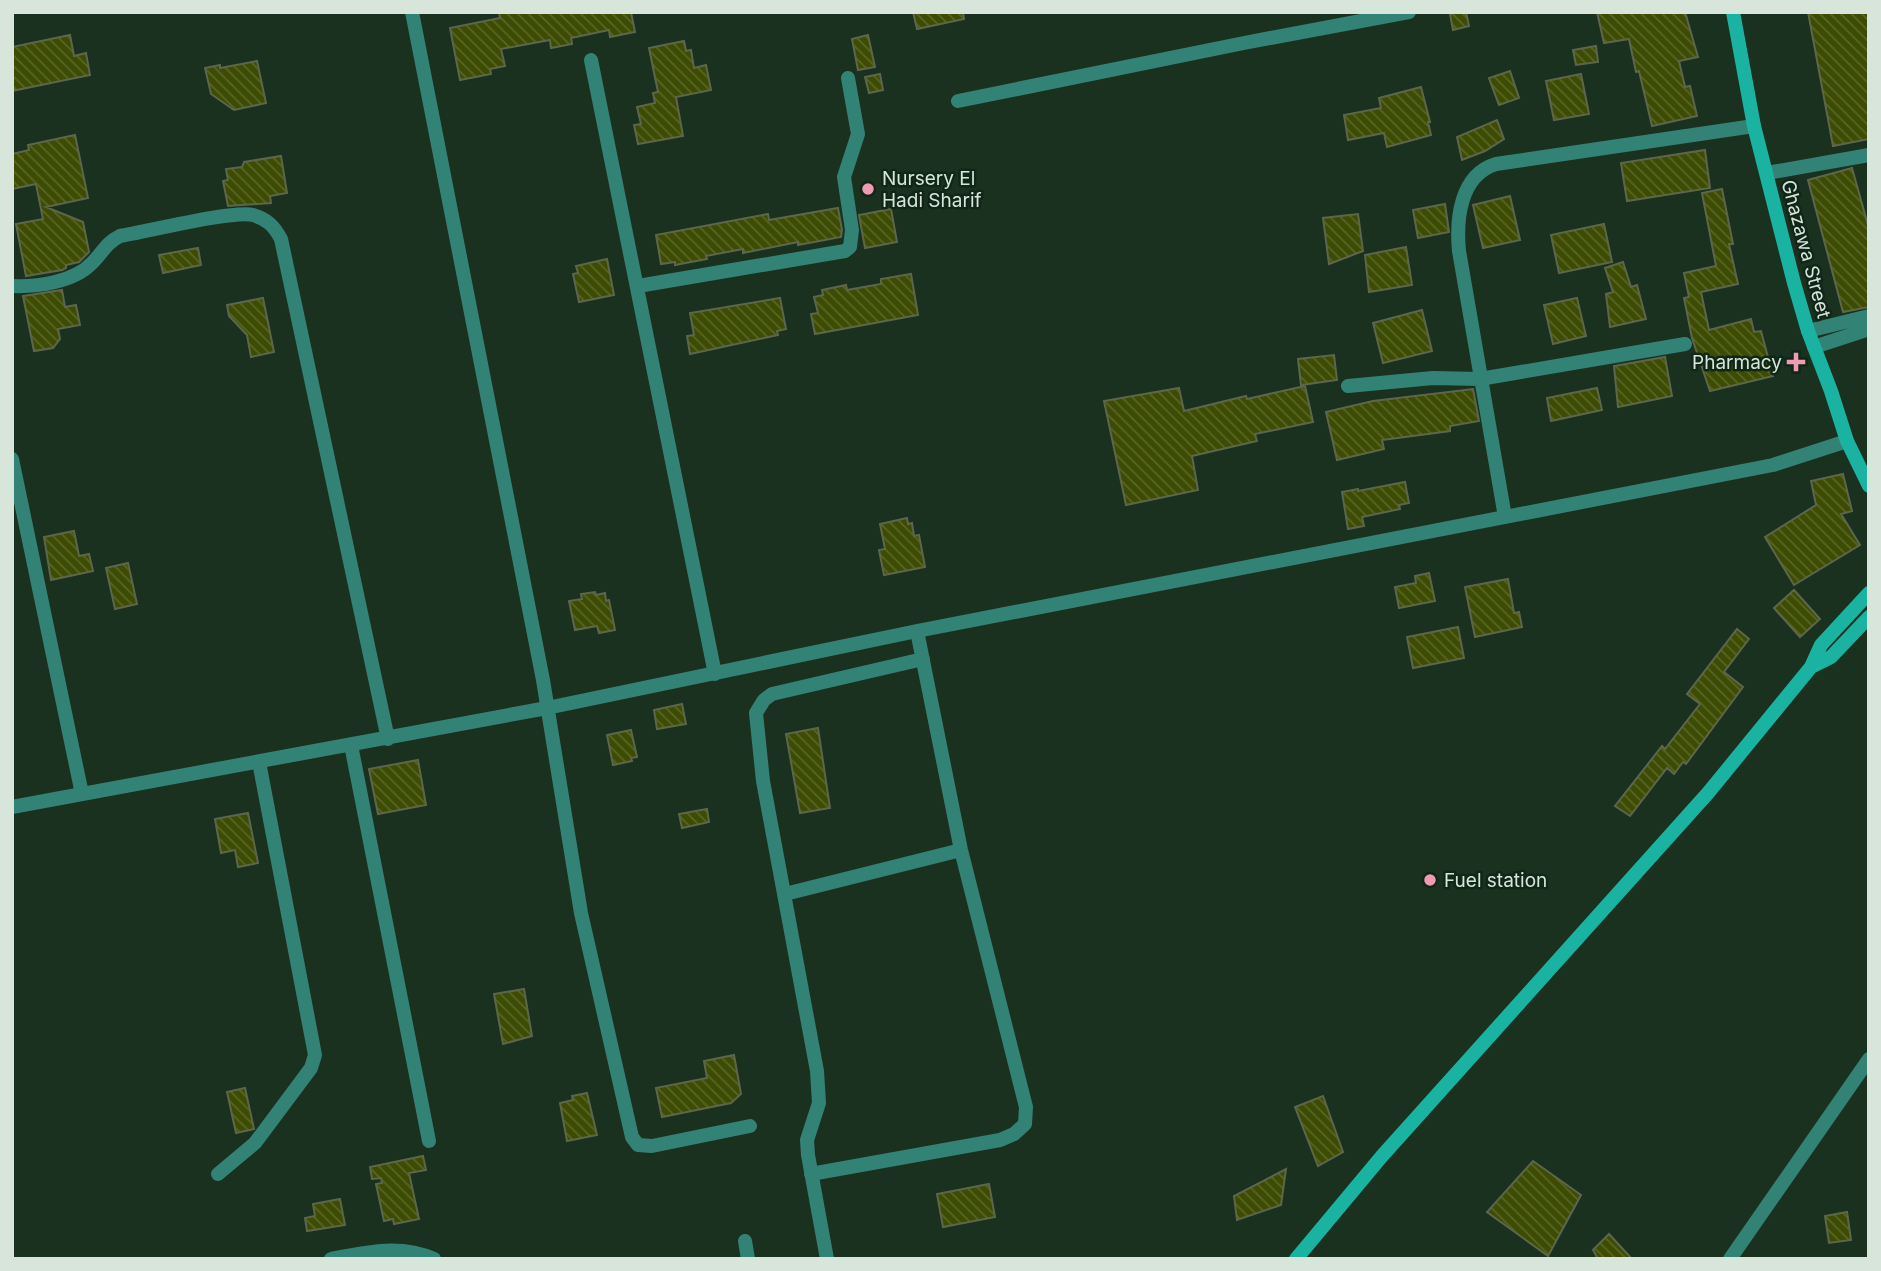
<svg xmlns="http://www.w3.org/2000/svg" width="1881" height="1271" font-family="Inter,sans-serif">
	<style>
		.building { fill: url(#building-back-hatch); stroke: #5d664b; stroke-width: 2 }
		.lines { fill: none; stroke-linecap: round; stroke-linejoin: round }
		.street { stroke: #338276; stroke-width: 14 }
		.secondary { stroke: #1ab3a1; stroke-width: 14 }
		.poi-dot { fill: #f19ab4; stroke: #102717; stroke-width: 2.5 }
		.labels { text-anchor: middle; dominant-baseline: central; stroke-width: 5; stroke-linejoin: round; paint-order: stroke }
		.poi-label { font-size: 19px; fill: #d7e5da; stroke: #102717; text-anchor: start }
		.street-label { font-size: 19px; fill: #d7e5da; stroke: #102717 }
	</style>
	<defs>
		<pattern id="building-back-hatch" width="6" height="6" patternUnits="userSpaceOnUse" patternTransform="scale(1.75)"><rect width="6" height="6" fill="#3d4c02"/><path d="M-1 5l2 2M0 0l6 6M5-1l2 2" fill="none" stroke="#586626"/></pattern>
	</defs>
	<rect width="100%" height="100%" fill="#1a3120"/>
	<path class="building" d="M 499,12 L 631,12 L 635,32 L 610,37 L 609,30 L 571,38 L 572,44 L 551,48 L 550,40 L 501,49 L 505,66 L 490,69 L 491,74 L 460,80 L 450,28 L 500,18 Z
		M 913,12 L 963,12 L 964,19 L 917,29 Z
		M 1459,12 L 1466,12 L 1469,26 L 1453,30 L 1450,14 Z
		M 1597,12 L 1685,12 L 1698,57 L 1679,61 L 1685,87 L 1690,86 L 1697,116 L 1652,126 L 1639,71 L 1636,72 L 1629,39 L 1604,43 Z
		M 1808,12 L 1869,12 L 1869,139 L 1833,146 Z
		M 70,35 L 74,56 L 86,53 L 90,75 L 12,91 L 12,47 Z
		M 868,35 L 875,67 L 858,70 L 852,39 Z
		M 684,41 L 686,51 L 691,50 L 694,68 L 706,65 L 711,90 L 676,97 L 683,136 L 638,144 L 634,125 L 641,124 L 637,107 L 655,103 L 653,93 L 658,92 L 649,48 Z
		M 1596,46 L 1598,62 L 1576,65 L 1573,50 Z
		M 257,61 L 266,103 L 234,110 L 211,94 L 205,68 L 220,65 L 220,68 Z
		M 1510,71 L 1519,98 L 1499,105 L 1489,78 Z
		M 880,74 L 883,90 L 869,93 L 865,77 Z
		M 1581,74 L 1589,114 L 1554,120 L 1546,81 Z
		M 1421,87 L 1430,122 L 1428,122 L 1431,135 L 1387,147 L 1384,133 L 1348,140 L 1344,115 L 1381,108 L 1379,98 Z
		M 1497,120 L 1504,139 L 1485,151 L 1462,160 L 1457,137 Z
		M 75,135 L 88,198 L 46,207 L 83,222 L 89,252 L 79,262 L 66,265 L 66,268 L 62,270 L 26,276 L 16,224 L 43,219 L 36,184 L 12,189 L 12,154 L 29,150 L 28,145 Z
		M 1705,150 L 1710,188 L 1627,201 L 1621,163 Z
		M 281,156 L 287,193 L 270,196 L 271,203 L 228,206 L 223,181 L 228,180 L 226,169 L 242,167 L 244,162 Z
		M 1852,168 L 1869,229 L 1869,307 L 1843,312 L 1808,180 Z
		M 1722,189 L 1733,244 L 1729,244 L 1738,284 L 1701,292 L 1709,330 L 1751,319 L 1754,332 L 1761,331 L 1773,376 L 1710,391 L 1692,338 L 1684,298 L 1689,297 L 1684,273 L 1716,266 L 1702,193 Z
		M 1510,196 L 1520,240 L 1483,248 L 1473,205 Z
		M 1445,204 L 1449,232 L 1418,238 L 1413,210 Z
		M 838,208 L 842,230 L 841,237 L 798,245 L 798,242 L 743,253 L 743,249 L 706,256 L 707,259 L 675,265 L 675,262 L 661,264 L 656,235 L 768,214 L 769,220 Z
		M 891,209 L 897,242 L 865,248 L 859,215 Z
		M 1358,214 L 1363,251 L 1329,264 L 1323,218 Z
		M 1604,224 L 1612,262 L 1559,273 L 1551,235 Z
		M 1406,247 L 1412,285 L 1369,292 L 1365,255 Z
		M 198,248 L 201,265 L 163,273 L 159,255 Z
		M 607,259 L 614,295 L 579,302 L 573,274 L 578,273 L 576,266 Z
		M 1623,262 L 1631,287 L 1637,285 L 1646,319 L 1610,327 L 1606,294 L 1613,292 L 1605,268 Z
		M 911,274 L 918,315 L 815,334 L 811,314 L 818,313 L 814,297 L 823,295 L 822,290 L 846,285 L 847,290 L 881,284 L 881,279 Z
		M 62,290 L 65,307 L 76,305 L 80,325 L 58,329 L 60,339 L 53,348 L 34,351 L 23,296 Z
		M 263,298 L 274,352 L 251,357 L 247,335 L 229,316 L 227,305 Z
		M 780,298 L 786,329 L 777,331 L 778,335 L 690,354 L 687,336 L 694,335 L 690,313 Z
		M 1577,298 L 1586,336 L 1553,344 L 1544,305 Z
		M 1422,310 L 1432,351 L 1383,363 L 1373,323 Z
		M 1334,355 L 1337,380 L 1301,385 L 1298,359 Z
		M 1665,357 L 1672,396 L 1618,407 L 1614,366 Z
		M 1305,386 L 1313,422 L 1255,434 L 1257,441 L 1192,456 L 1198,490 L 1126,505 L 1104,401 L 1179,388 L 1184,411 L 1246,396 L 1247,399 Z
		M 1597,388 L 1602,410 L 1551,421 L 1547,398 Z
		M 1473,389 L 1479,421 L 1450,426 L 1450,431 L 1382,440 L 1384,449 L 1337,460 L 1326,412 L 1373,401 Z
		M 1843,474 L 1852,511 L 1841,514 L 1860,545 L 1794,585 L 1765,537 L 1816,505 L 1811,481 Z
		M 1405,482 L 1409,503 L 1399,505 L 1400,509 L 1362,517 L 1364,526 L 1348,529 L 1342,492 L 1358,489 L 1358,491 Z
		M 907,518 L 908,524 L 912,523 L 914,536 L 919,535 L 925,567 L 884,575 L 879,550 L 885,549 L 880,524 Z
		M 74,531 L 79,556 L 89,554 L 93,571 L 51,580 L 44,537 Z
		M 128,563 L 137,604 L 115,609 L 106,568 Z
		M 1429,573 L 1435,601 L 1399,608 L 1395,587 L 1416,583 L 1415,576 Z
		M 1508,579 L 1514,613 L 1519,612 L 1522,627 L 1475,637 L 1465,587 Z
		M 1794,590 L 1820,619 L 1800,637 L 1774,608 Z
		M 595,592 L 596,595 L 605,593 L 606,601 L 609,600 L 615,630 L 599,633 L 597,626 L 575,630 L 569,601 L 582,599 L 581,594 Z
		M 1458,627 L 1464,658 L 1413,668 L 1407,637 Z
		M 1737,629 L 1749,639 L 1724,672 L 1743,687 L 1686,764 L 1683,762 L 1674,774 L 1667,768 L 1630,816 L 1615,806 L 1662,746 L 1665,749 L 1700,704 L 1687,694 Z
		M 682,704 L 686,724 L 657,729 L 654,710 Z
		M 818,728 L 830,808 L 800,813 L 786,734 Z
		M 631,730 L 637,757 L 631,758 L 632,761 L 613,765 L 607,735 Z
		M 418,760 L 426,805 L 378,814 L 369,769 Z
		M 707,809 L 709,822 L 682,828 L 679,814 Z
		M 248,813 L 258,863 L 238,867 L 235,850 L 221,853 L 215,819 Z
		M 524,989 L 532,1036 L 503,1044 L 494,994 Z
		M 734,1055 L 741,1094 L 731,1103 L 662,1117 L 656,1088 L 707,1078 L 704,1061 Z
		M 245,1088 L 254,1129 L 236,1133 L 227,1092 Z
		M 587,1093 L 597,1135 L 567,1141 L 560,1103 L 573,1100 L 572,1096 Z
		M 1323,1096 L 1343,1152 L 1318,1166 L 1295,1107 Z
		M 423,1156 L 426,1170 L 409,1173 L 419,1219 L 394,1224 L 393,1219 L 384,1221 L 376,1184 L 382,1183 L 381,1178 L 372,1179 L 370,1167 Z
		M 1533,1161 L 1581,1195 L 1548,1256 L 1487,1212 Z
		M 1286,1169 L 1281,1205 L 1237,1220 L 1234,1196 Z
		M 989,1184 L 995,1217 L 943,1227 L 937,1194 Z
		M 340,1199 L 345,1225 L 307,1231 L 305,1218 L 315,1216 L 313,1204 Z
		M 1847,1212 L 1851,1240 L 1829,1243 L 1825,1216 Z
		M 1609,1234 L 1632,1259 L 1598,1259 L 1593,1250 Z"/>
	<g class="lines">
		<path class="street" d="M 412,12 L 543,680 L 581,913 L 632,1137 L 638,1145 L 652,1146 L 750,1126
			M 591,60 L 715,674
			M 958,101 L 1244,43 L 1409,12
			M 1767,173 L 1869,155
			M 12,286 C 38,287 74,282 92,263 C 103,252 106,243 120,236 C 146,232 233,210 253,215 C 267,219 274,226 281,239 L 388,739
			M 638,286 L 845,251 L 850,247 L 852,230 L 844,177 L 858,134 L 848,78
			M 1808,331 L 1869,316
			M 1814,347 L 1869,329
			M 1348,386 L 1433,378 L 1480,379 L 1685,344
			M 12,459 L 82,794
			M 1505,517 L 1459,251 C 1456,219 1460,175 1496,164 L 1754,126
			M 351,745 L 429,1141
			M 12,807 L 547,708 L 917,631 L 1773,465 L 1847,441
			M 785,894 L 961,850
			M 218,1174 L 255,1143 L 311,1068 L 315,1055 L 259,762
			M 811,1174 L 1000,1140 L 1014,1134 L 1025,1124 L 1026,1107 L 961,850 L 917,631
			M 745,1241 L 748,1259
			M 331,1259 C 366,1252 400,1244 434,1259
			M 827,1259 L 808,1155 L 807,1140 L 819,1103 L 817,1071 L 763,781 L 756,713 L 764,700 L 772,694 L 923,659
			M 1730,1259 L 1869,1059"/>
		<path class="secondary" d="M 1733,12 L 1754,126 L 1794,283 L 1808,331 L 1831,391 L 1847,441 L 1869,486
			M 1811,667 L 1831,657 L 1869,617
			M 1296,1259 L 1382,1156 L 1708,793 L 1811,667 L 1821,645 L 1869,593"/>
	</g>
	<g class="poi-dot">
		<circle cx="868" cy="189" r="7"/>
		<path d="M1792.5 351.5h7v7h7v7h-7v7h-7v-7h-7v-7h7z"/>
		<circle cx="1430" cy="880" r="7"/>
	</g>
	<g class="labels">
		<g class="poi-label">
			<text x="882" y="178">Nursery El<tspan x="882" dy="22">Hadi Sharif</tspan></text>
			<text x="1782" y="362" text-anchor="end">Pharmacy</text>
			<text x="1444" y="880">Fuel station</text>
		</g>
		<g class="street-label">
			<text transform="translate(1806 249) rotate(75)">Ghazawa Street</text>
		</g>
	</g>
	<rect width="1881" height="1271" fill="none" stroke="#d7e5da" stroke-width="28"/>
</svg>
